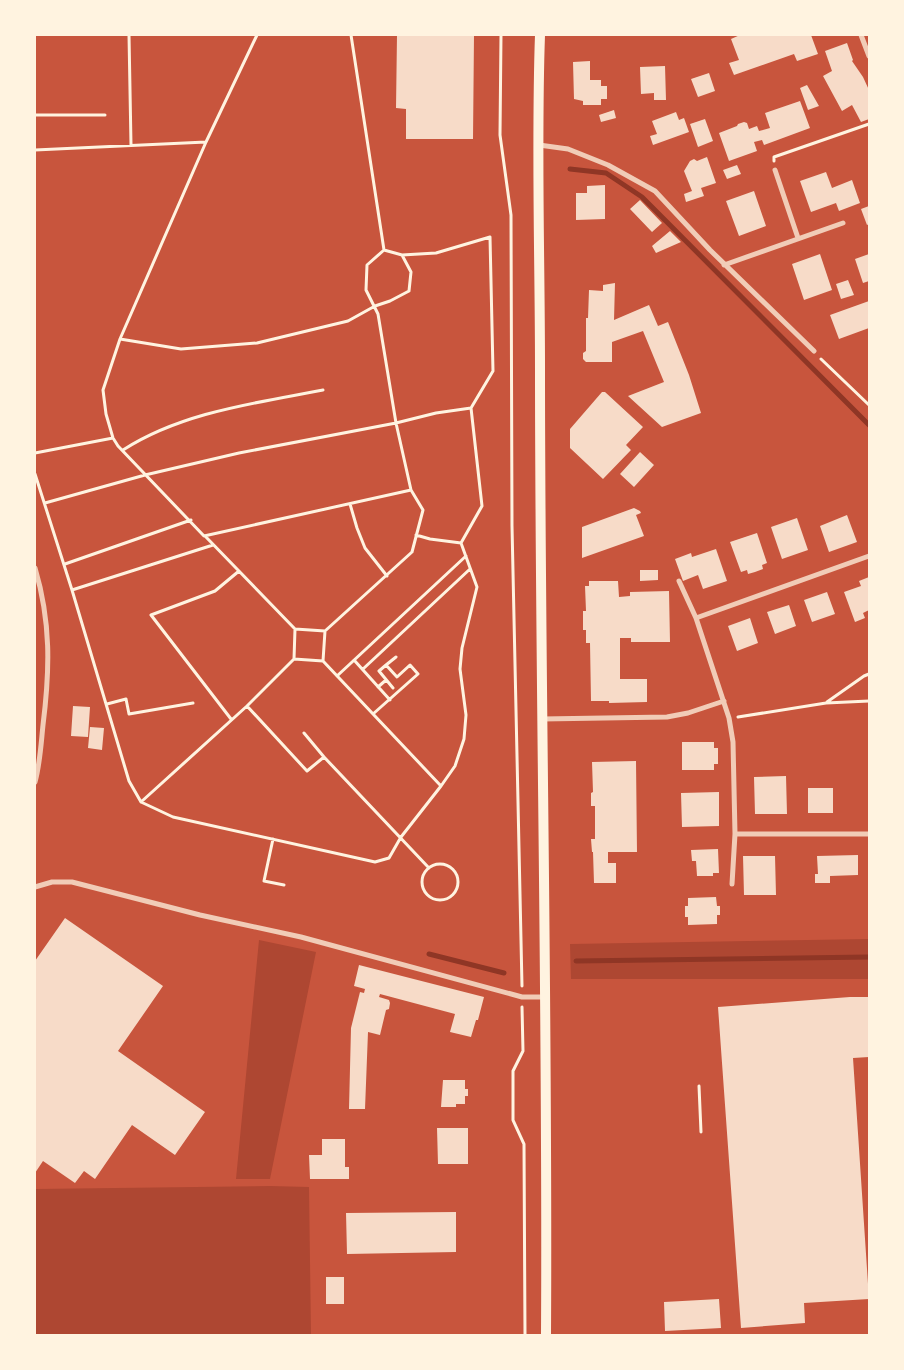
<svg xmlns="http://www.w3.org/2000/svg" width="904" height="1370" font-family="'Exo 2',sans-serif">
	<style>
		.green { fill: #ae4732 }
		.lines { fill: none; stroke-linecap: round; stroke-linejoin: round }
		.stream { stroke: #8f3625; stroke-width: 5 }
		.building { fill: #f7dbc8 }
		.path { stroke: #fff3e0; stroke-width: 3 }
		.minor { stroke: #f1ccb7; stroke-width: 5 }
		.secondary { stroke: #fff3e0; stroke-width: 10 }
	</style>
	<rect width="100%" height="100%" fill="#c8553d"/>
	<path class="green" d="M 869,939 L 869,979 L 571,979 L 570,944 Z
		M 259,940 L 316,952 L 270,1179 L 236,1179 Z
		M 270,1186 L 309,1187 L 311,1335 L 35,1335 L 35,1189 Z"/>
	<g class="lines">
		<path class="stream" d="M 570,169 L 606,173 L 642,197 L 869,425
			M 429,954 L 504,973
			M 576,961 L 869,957"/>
	</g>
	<path class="building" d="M 397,35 L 474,35 L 473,139 L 406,139 L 406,109 L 396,108 Z
		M 740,35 L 811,35 L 818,54 L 797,61 L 794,54 L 734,75 L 729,63 L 739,60 L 731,39 Z
		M 847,43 L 853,60 L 852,61 L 863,77 L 869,90 L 869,119 L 861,122 L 852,105 L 842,111 L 823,76 L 832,71 L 825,51 Z
		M 590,61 L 590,80 L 601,80 L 601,86 L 607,86 L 607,99 L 601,99 L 601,105 L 583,105 L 583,101 L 574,99 L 573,62 Z
		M 665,66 L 666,100 L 654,100 L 654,93 L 641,94 L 640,67 Z
		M 709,73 L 715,91 L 698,97 L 691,79 Z
		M 807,85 L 819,106 L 808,110 L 800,88 Z
		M 800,101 L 810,128 L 764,145 L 762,140 L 754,142 L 757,151 L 729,161 L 719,133 L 737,126 L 738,124 L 744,122 L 747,123 L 749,129 L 757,126 L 759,131 L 770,128 L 765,113 Z
		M 614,110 L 616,118 L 601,122 L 599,115 Z
		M 676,112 L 679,120 L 684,118 L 689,132 L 653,145 L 650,136 L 657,134 L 652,121 Z
		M 705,119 L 713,141 L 698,147 L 690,124 Z
		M 707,157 L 716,183 L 701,188 L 704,196 L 686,202 L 684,194 L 692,191 L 684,171 L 690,161 L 694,159 L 697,161 Z
		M 737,165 L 741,174 L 727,179 L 723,170 Z
		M 826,172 L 832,188 L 852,180 L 860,203 L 839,211 L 836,203 L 811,212 L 800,181 Z
		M 605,185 L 605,219 L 576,220 L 576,193 L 587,193 L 587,186 Z
		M 754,191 L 766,226 L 739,236 L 726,201 Z
		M 640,200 L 662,223 L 652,232 L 630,209 Z
		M 869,206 L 869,224 L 867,225 L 861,209 Z
		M 670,231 L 681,242 L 656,253 L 652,246 Z
		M 820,254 L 832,290 L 804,300 L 792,264 Z
		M 869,254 L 869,281 L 863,283 L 855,259 Z
		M 848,280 L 854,295 L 841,299 L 836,284 Z
		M 615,283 L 614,320 L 649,305 L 658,326 L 668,322 L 689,375 L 701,413 L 662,427 L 628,396 L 664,382 L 643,331 L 612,342 L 612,362 L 586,362 L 583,359 L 583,353 L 586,351 L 586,318 L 588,318 L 589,290 L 603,291 L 603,285 Z
		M 869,301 L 869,328 L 839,339 L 830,315 Z
		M 602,392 L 605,392 L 643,427 L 626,445 L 631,450 L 603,479 L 570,448 L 570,429 Z
		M 640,452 L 654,465 L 634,487 L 620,474 Z
		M 634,508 L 640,511 L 641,513 L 636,515 L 644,536 L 582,558 L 582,527 Z
		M 847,515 L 857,542 L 829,552 L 820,526 Z
		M 797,518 L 808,550 L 782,559 L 771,527 Z
		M 757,533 L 767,563 L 762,565 L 763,569 L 755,572 L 748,574 L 747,570 L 741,572 L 730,542 Z
		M 716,549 L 727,581 L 703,589 L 698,575 L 683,581 L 675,559 L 691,553 L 692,557 Z
		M 640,570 L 658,570 L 658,580 L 640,581 Z
		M 869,577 L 869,610 L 863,613 L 865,618 L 855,622 L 844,592 L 861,586 L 859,581 Z
		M 589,581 L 618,581 L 619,597 L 630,596 L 630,592 L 669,591 L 670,642 L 631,642 L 631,638 L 620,638 L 620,679 L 647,679 L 647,702 L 609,703 L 609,701 L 591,701 L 590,643 L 586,643 L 586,630 L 583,630 L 583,611 L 586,611 L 585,586 L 589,586 Z
		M 827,592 L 835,614 L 812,622 L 804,600 Z
		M 789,605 L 796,626 L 775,634 L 767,612 Z
		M 750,618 L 758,643 L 737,651 L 728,626 Z
		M 73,706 L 90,707 L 88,737 L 71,736 Z
		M 90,727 L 104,728 L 102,750 L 88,748 Z
		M 682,742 L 714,742 L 714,748 L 718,748 L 718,764 L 714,764 L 714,770 L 682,770 Z
		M 636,761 L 637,852 L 608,852 L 608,863 L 616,863 L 616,883 L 594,883 L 593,852 L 592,852 L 591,839 L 595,839 L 595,806 L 591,806 L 591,793 L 593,792 L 592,762 Z
		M 786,776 L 787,814 L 755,814 L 754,777 Z
		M 808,788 L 833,788 L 833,813 L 808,813 Z
		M 719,792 L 719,826 L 682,827 L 681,793 Z
		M 718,849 L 719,873 L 713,873 L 713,876 L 697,876 L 696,861 L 692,861 L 691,850 Z
		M 858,855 L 858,875 L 830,876 L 830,883 L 815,883 L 815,874 L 818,874 L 817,856 Z
		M 743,856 L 775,856 L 776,895 L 744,895 Z
		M 716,897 L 717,906 L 720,906 L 720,915 L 717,915 L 717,924 L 688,925 L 688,917 L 685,917 L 685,906 L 688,906 L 688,898 Z
		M 65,918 L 163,986 L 118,1051 L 205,1112 L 175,1155 L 132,1125 L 95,1179 L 84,1171 L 75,1183 L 43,1161 L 35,1173 L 35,961 Z
		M 359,965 L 484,997 L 478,1020 L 476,1020 L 471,1037 L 450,1032 L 455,1014 L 380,994 L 379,997 L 389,1000 L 390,1003 L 389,1009 L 386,1010 L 380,1035 L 368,1032 L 365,1109 L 349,1109 L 351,1028 L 360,992 L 364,993 L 365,989 L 354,986 Z
		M 850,997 L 869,997 L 869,1057 L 853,1058 L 869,1299 L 804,1303 L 805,1323 L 741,1328 L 718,1007 Z
		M 443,1080 L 465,1080 L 465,1089 L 468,1089 L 468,1096 L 465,1096 L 465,1104 L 456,1104 L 456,1107 L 441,1107 Z
		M 437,1128 L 468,1128 L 468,1164 L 438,1164 Z
		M 322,1139 L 345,1139 L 345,1167 L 349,1167 L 349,1179 L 310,1179 L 309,1155 L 322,1155 Z
		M 456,1212 L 456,1252 L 347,1254 L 346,1213 Z
		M 326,1277 L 344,1277 L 344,1304 L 326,1304 Z
		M 719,1299 L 721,1328 L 665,1331 L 664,1302 Z"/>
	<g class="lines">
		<path class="path" d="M 129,35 L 131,145
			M 257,35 L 206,142 L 120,339 L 103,390 L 106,414 L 113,438 L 118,446 L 204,536 L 411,490
			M 501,35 L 500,135 L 511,215 L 512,526 L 522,986
			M 35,115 L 105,115
			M 35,150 L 206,142
			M 774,161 L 774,157 L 869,124
			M 402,255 L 436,253 L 490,237 L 493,371 L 471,408
			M 120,339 L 181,349 L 257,343 L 348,321 L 375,306 L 390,301 L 409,291 L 411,272 L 402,255 L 384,250
			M 821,359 L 869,405
			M 123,450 C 182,412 256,403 323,390
			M 35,453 L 113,438
			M 35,474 L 72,590 L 129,781 L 141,802 L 173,817 L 375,862 L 389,858 L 401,837 L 441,786 L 323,661
			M 45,503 L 145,475 L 239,453 L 396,423 L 436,413 L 471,408 L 482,506 L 461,543
			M 350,504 L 357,528 L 365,548 L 387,576
			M 416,535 L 430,539 L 461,543 L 477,587 L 462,648 L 460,669 L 466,715 L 464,739 L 455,766 L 441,786
			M 205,536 L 295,629
			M 65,564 L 191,520
			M 72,590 L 213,545
			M 325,631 L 412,552 L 423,510 L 411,490 L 396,423 L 378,314 L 366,290 L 367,265 L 384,250 L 351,35
			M 354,660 L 390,700
			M 386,665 L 379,671 L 393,688
			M 363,669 L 470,569
			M 337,676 L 466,556
			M 378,687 L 386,680
			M 827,702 L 864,676 L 869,674
			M 107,704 L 126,699 L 129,714 L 193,703
			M 247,706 L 307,771 L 324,757 L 429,868
			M 373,714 L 418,674 L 410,665 L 397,677 L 386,665 L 396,657
			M 738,717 L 826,703 L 869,701
			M 231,719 L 151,615 L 215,591 L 239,571
			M 304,733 L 324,757
			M 141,802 L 247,706 L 294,659 L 295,629 L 325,631 L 323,661 L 294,659
			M 273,839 L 264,881 L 284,885
			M422 882a18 18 0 1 1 36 0a18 18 0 1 1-36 0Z
			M 522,1007 L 523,1051 L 513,1071 L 513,1120 L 524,1144 L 525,1335
			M 699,1086 L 701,1132"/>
		<path class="minor" d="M 861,35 L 869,56
			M 539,145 L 568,149 L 608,165 L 655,191 L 710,250 L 814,351
			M 775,170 L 798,238
			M 724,265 L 843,223
			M 35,568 C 51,622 50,669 43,725 C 41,744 40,764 35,782
			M 679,581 L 696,618 L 729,718 L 733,742 L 735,834 L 732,884
			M 696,618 L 869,556
			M 542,719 L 667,717 L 688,713 L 724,701
			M 735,834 L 869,834
			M 35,887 L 52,882 L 72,882 L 200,915 L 301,937 L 522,997 L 545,997"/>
		<path class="secondary" d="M 540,35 C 536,146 540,257 540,368 C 540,690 548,1013 546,1335"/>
	</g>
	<rect width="904" height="1370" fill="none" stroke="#fff3e0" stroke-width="72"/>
</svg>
